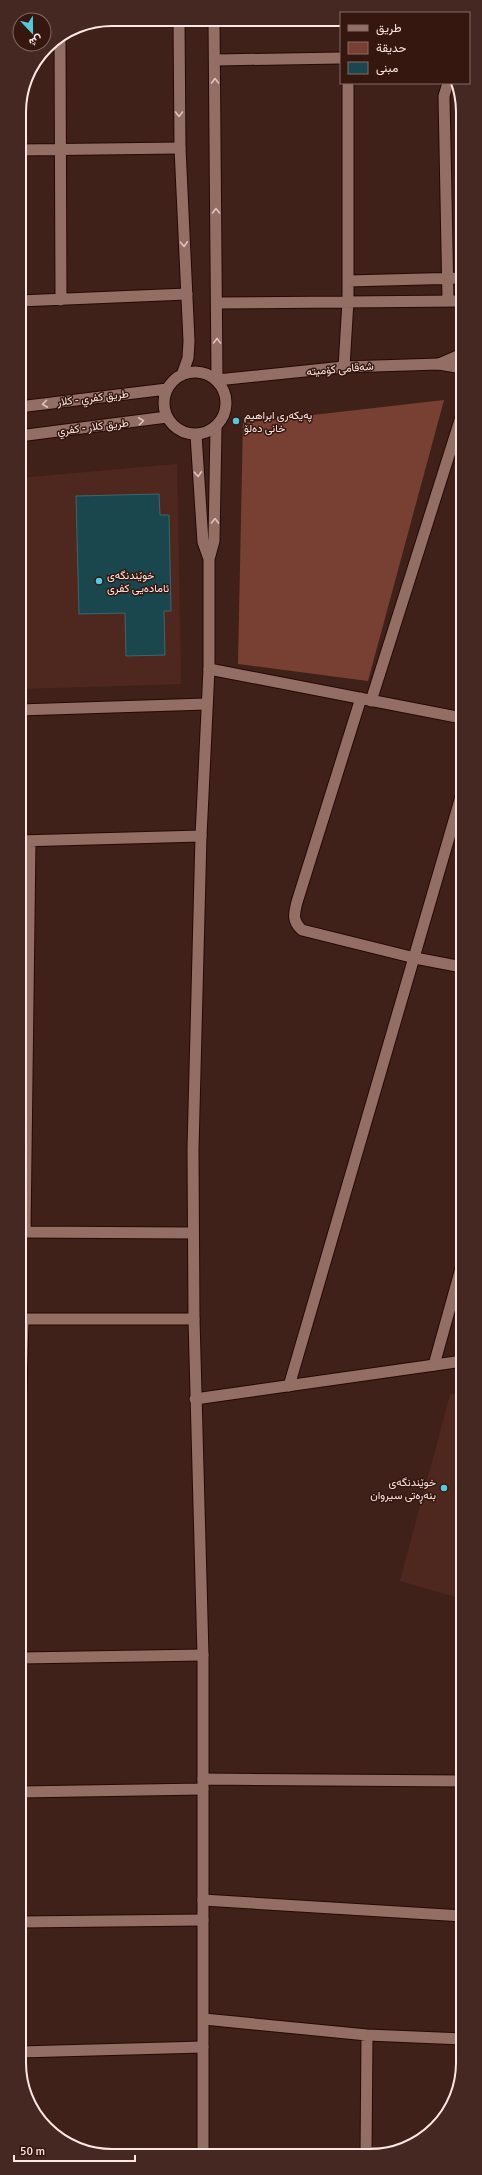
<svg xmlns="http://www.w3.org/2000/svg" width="482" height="2175" font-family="Signika,Vazirmatn,sans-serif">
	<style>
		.built { fill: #4e281f }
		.green { fill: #784033 }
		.building { fill: #1a474d; stroke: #3b676d }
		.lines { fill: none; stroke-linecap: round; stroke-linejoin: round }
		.minor-casing { stroke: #250904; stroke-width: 13 }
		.tertiary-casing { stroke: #250904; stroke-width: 13 }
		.secondary-casing { stroke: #250904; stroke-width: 13 }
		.minor { stroke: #936e65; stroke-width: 11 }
		.tertiary { stroke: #936e65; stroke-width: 11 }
		.secondary { stroke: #936e65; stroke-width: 11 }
		.oneway { stroke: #dec3bd }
		.poi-dot { fill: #53cbdb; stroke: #351710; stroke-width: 1.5 }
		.labels { text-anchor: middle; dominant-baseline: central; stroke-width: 3; stroke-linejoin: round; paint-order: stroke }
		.street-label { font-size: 11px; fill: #fee8e3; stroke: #351710 }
		.poi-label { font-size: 11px; fill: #fee8e3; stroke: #351710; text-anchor: start }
		.rim { fill: none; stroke: #fee8e3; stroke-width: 2 }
	</style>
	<rect width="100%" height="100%" fill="#40211a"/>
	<path class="built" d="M 177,464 L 181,684 L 19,689 L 19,478 Z
		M 463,1389 L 463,1599 L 400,1581 L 450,1395 Z"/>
	<path class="green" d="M 444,400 L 368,681 L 238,664 L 243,423 Z"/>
	<path class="building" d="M 159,494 L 160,515 L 169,515 L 171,611 L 164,611 L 165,655 L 126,656 L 125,613 L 79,614 L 76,496 Z"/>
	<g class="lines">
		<defs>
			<path id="minor" d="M 60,37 L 61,300
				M 215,60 L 341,58
				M 448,83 L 444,96 L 448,300
				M 19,150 L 180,148
				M 348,281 L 462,278
				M 19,301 L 187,294
				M 217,303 L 462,301
				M 439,364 L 462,354
				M 344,367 L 348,301 L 348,83
				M 209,669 L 462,718
				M 361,698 L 297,902 C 294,914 292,921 302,930 L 415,958 L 462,967
				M 371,701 L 462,414
				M 19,710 L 206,704
				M 19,841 L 201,836
				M 20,1232 L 193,1233
				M 25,1232 L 30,841
				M 20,1319 L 194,1319
				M 434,1365 L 463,1261
				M 289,1386 L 462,793
				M 20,1421 L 23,1319
				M 20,1658 L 203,1655
				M 203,1779 L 463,1781
				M 20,1792 L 203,1789
				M 203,1900 L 463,1916
				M 20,1922 L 203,1920
				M 204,2019 L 367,2035 L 463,2039
				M 20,2052 L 203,2047
				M 366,2152 L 387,2154
				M 366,2155 L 367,2035"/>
			<path id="tertiary" d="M 196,435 L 203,542 L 209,559
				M 195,1399 L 463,1361
				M 203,2155 L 203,1655 L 194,1319 L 193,1149 L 201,836 L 209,669 L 209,559 L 214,541 L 216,427"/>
			<path id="secondary" d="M 179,19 L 180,148 L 189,341 L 188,358 L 182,375
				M 214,20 L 217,380 L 344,367 L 439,364 L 462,368
				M164 403a31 31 0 1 1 62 0a31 31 0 1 1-62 0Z
				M 19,407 L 167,389
				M 19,436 L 167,417"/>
		</defs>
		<use href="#minor" class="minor-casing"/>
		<use href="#tertiary" class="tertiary-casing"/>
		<use href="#secondary" class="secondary-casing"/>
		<use href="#minor" class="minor"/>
		<use href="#tertiary" class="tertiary"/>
		<use href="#secondary" class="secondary"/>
	</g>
	<defs><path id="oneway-chevron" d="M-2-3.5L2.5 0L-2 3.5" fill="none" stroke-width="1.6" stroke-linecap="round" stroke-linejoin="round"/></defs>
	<g class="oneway">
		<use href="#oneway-chevron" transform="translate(215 81) rotate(-91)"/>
		<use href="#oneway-chevron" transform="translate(179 114) rotate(90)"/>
		<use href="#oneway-chevron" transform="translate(216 211) rotate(-91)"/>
		<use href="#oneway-chevron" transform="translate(184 244) rotate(87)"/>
		<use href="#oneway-chevron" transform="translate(217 341) rotate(-90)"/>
		<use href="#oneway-chevron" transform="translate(45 404) rotate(173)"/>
		<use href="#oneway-chevron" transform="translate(141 421) rotate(-7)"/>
		<use href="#oneway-chevron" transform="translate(198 474) rotate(87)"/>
		<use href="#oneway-chevron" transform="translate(215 521) rotate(-89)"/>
	</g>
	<g class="poi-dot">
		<circle cx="236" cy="421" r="4"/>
		<circle cx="99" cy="581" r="4"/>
		<circle cx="444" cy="1488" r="4"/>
	</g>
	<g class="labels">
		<g class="street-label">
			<text transform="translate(340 369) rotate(-5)">شەقامی کۆمیتە</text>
			<text transform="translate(93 398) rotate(-7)">طريق كفري - كلار</text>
			<text transform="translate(93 427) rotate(-7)">طريق كلار - كفري</text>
		</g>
		<g class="poi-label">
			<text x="244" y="415">پەیکەری ابراهیم<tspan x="244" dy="13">خانی دەلۆ</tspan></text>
			<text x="107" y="575">خوێندنگەی<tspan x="107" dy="13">ئامادەیی کفری</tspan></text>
			<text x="436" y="1482" text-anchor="end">خوێندنگەی<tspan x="436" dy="13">بنەڕەتی سیروان</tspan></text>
		</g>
	</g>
	<path d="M0 0H482V2175H0ZM112 26H370A86 86 0 0 1 456 112V2063A86 86 0 0 1 370 2149H112A86 86 0 0 1 26 2063V112A86 86 0 0 1 112 26Z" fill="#452821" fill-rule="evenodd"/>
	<path class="rim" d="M112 26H370A86 86 0 0 1 456 112V2063A86 86 0 0 1 370 2149H112A86 86 0 0 1 26 2063V112A86 86 0 0 1 112 26Z"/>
	<rect x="340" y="12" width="130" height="72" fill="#351710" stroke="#856b64"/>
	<rect x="348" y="25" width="20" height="6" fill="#936e65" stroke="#856b64"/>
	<text x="376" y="32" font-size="12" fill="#fee8e3">طريق</text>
	<rect x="348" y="42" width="20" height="12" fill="#784033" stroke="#856b64"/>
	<text x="376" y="52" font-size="12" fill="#fee8e3">حديقة</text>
	<rect x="348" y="62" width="20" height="12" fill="#1a474d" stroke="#856b64"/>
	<text x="376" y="72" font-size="12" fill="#fee8e3">مبنى</text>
	<g transform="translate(32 32) rotate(158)"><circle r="19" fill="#351710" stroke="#856b64"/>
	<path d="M0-3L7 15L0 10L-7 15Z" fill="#53cbdb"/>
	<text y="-6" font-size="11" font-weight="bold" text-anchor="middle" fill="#fee8e3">ش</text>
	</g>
	<path d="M14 2155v6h121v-6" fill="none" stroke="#fee8e3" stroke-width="2"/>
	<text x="20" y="2155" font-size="12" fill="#fee8e3" stroke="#351710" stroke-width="3" paint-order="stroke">50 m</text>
</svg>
